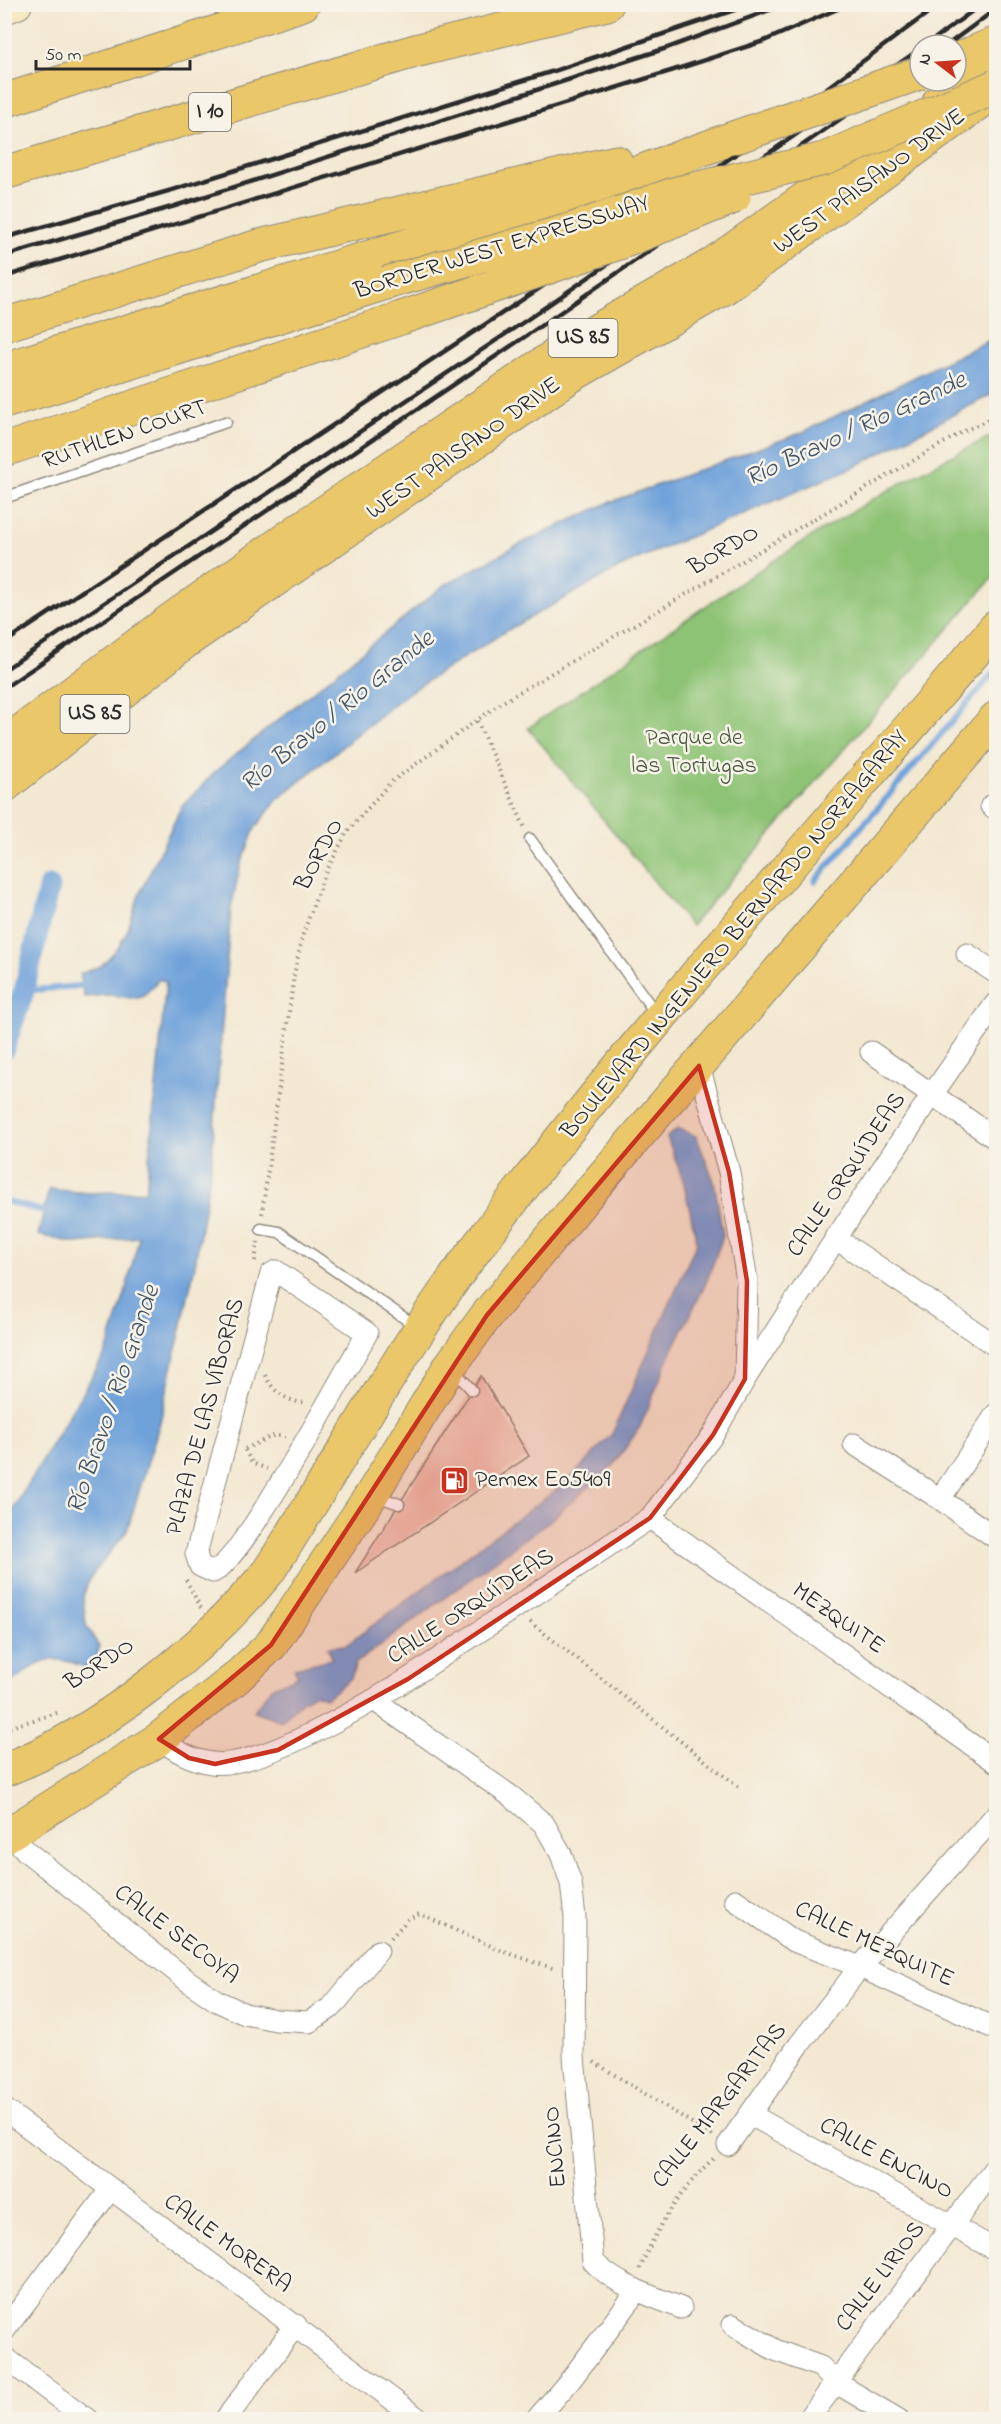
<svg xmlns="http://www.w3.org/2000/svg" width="1001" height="2424" font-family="'Indie Flower',sans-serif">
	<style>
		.green { fill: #8dc375; stroke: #5c7750; stroke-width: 1.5 }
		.water { fill: #6fa2da; stroke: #4d6682; stroke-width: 1.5 }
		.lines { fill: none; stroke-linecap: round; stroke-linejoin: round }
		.stream { stroke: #6fa2da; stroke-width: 6 }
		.canal { stroke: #6fa2da; stroke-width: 21 }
		.building { fill: #e9b4a1 }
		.lane-casing { stroke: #8f8a7e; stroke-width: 13 }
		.street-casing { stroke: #8f8a7e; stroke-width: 23 }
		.secondary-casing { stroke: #8f8a7e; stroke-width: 32 }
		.primary-casing { stroke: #8f8a7e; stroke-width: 35 }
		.highway-casing { stroke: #8f8a7e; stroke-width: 35 }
		.path { stroke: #8f8a7e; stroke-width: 4; stroke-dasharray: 1.5 4.5; stroke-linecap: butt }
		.lane { stroke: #fff; stroke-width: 10 }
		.street { stroke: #fff; stroke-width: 21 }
		.secondary { stroke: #f7e9c3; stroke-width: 30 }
		.primary { stroke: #eac769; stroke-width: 33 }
		.highway { stroke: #eac769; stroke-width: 33 }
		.rail { stroke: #2b2b2b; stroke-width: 4.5 }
		.highway-bridge-casing { stroke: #8f8a7e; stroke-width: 35; stroke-linecap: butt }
		.highway-bridge { stroke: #eac769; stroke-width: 33 }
		.marked { fill: #c8321e; fill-opacity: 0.2; stroke: #c8321e; stroke-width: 4.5; stroke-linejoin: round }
		.labels { text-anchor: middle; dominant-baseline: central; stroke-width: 5; stroke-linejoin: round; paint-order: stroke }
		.shield { fill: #f7f3e8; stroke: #686764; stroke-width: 1.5 }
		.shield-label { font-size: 22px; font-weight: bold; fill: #2b2b2b }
		.street-label { font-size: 24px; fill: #2b2b2b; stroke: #f7f3e8 }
		.park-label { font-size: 24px; fill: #485941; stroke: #f7f3e8 }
		.poi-label { font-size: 24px; fill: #2b2b2b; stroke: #f7f3e8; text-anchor: start }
		.water-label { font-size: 26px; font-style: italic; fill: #435568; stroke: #f7f3e8 }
	</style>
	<rect width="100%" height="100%" fill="#f7f3e8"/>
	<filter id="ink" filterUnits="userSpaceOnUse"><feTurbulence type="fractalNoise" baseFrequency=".0167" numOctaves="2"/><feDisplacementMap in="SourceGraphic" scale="12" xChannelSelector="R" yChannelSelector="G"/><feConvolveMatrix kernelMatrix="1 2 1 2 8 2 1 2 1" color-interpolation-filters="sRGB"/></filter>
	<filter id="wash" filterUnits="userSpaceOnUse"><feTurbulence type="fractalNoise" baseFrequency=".008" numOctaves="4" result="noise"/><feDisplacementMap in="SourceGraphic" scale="24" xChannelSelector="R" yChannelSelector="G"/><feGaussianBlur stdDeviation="1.35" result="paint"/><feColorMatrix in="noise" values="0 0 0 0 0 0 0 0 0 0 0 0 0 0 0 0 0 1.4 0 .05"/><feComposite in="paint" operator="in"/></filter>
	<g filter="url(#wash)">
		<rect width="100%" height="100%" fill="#f3e8d2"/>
		<path class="green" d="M 996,434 L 996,574 L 691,926 L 528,728 C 680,625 830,512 996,434 Z"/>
		<path class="water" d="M 996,337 L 996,392 L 854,467 L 626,564 L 506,631 L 408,693 L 278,799 L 255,828 L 240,867 L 231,908 L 211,1168 L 194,1270 L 160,1422 L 127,1531 L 89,1579 L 83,1597 L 86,1625 L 99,1647 L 94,1671 C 47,1650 45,1660 5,1686 L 5,1523 L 106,1353 L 125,1294 L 139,1237 L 75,1243 L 38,1235 L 49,1189 L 88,1193 L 146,1191 L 166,982 L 159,979 C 139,1004 137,998 109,995 C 101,995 92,997 84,997 L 80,974 L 101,966 L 118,948 L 128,929 L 139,895 L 182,806 L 218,769 L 443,586 L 520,544 L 608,503 L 801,433 Z
			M 678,1129 L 696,1136 L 714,1181 L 723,1236 L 706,1283 L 671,1353 L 640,1427 L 613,1466 L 552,1519 L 356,1663 L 351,1678 L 326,1698 L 315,1693 L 302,1701 L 281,1721 L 254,1711 L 271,1688 L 298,1676 L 294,1668 L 332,1659 L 328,1647 L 346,1645 L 567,1482 L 612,1434 L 697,1242 L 683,1180 L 667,1137 Z"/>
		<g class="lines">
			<path class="stream" d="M 815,881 L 996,670
				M 24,991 L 89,985
				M 4,1201 L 50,1213"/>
			<path class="canal" d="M 4,1049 L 24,991 L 49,886"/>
		</g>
		<g id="blocks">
			<path class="building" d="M 481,1376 L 529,1456 L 355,1573 L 399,1504 Z"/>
		</g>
	</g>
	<g filter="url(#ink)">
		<use href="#blocks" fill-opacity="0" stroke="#8f8a7e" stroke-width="1.5"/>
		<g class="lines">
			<defs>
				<path id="lane" d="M 4,498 L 226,422
					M 530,839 L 657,1015
					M 261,1229 L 279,1232 L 416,1326
					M 452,1368 L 472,1390
					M 377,1496 L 399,1504"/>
				<path id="street" d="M 991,806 L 996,809
					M 967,954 L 996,973
					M 871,1052 L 996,1139
					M 835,1238 L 996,1346
					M 276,1271 L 367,1333 C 345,1372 242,1561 213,1572 L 200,1566 L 196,1554 L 271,1274 Z
					M 745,1379 C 826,1252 909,1126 996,1003
					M 854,1444 L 940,1499 L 996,1538
					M 940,1499 L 996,1414
					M 650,1518 L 996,1762
					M 374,1700 L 512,1797 L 544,1824 L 561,1854 L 571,1883 L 575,1917 L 574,2057 L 593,2261 C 614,2285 652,2296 681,2308
					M 159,1739 C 176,1751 191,1760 212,1763 C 258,1770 368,1704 408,1679 L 650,1518 L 713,1435 L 745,1379 L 747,1281 L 729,1172 L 699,1066
					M 10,1833 L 26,1851 L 188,1981 L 217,2001 L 245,2014 L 276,2020 L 309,2022 L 332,2007 L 378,1951
					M 735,1900 L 794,1941 L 860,1967 L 996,2029
					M 4,2109 L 420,2420
					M 751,2115 L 996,2250
					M 728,2145 L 799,2045 L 860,1967 L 996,1815
					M 733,2325 L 775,2350 L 821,2367 L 835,2382 L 899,2420
					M 4,2331 L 110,2190
					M 4,2357 L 88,2420
					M 225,2420 L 296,2325
					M 536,2420 L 572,2378 L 629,2302 L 635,2289
					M 808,2420 L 996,2166"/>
				<path id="secondary" d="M 4,9 L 17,4"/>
				<path id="primary" d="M 939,102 L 996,62
					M 4,744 L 172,619 L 306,525 L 566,348 L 711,265 L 888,140
					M 4,786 L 185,642 L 569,377 L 724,288 L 990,95"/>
				<path id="highway" d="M 956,60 L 996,43
					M 4,101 L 303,4
					M 4,173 L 415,51 L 607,4
					M 4,325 L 259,246 L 616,162
					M 4,369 L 598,187 L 736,137
					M 4,402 L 386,283
					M 4,450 L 401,318
					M 4,1770 C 100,1734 203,1650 268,1572 C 337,1467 397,1355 472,1254 C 635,1035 820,834 996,627
					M 4,1837 L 159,1739 L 235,1679 L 271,1645 L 372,1494 L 450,1366 L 487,1315 L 586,1196 L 996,718"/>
			</defs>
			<use href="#lane" class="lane-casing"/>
			<use href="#street" class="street-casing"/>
			<use href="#secondary" class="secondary-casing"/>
			<use href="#primary" class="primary-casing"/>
			<use href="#highway" class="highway-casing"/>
			<path class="path" d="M 477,721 L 525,828
				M 262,1214 L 294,975 L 303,934 L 324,876 L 347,832 L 391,782 L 501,703 L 962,432 L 996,416
				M 255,1261 L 258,1242
				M 265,1375 C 273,1392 286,1401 305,1403
				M 245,1449 L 272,1436 L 285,1436
				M 245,1450 L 252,1463 L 267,1469
				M 186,1580 L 201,1608
				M 530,1622 L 741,1789
				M 4,1729 L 60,1712
				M 391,1938 L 408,1919 L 420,1914 L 502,1951 L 555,1969
				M 594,2062 L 713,2136
				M 640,2269 C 656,2228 682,2187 715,2157"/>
			<use href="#lane" class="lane"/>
			<use href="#street" class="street"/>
			<use href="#secondary" class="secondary"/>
			<use href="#primary" class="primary"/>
			<use href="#highway" class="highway"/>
			<path class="rail" d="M 926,45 L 982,4
				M 947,45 L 996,9
				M 4,238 L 172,190 L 557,70 L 752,4
				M 4,256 L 175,206 L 552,85 L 667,48 L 786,4
				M 4,277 L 674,70 L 764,41 L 849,4
				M 4,643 L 611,241 L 762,136 L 940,4
				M 4,670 L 528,319 L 920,49
				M 4,688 L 526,336 L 920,64"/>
			<defs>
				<path id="highway-bridge" d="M 736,137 L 920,73
					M 386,283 L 573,229 L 677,193 L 824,159 L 996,86
					M 401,318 L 625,241 L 734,197"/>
			</defs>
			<use href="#highway-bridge" class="highway-bridge-casing"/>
			<use href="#highway-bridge" class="highway-bridge"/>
		</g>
	</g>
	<path class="marked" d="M 699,1066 L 729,1172 L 747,1281 L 745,1379 L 713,1435 L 650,1518 L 408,1679 L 278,1750 L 215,1764 L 189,1758 L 159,1739 L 271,1645 L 487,1315 Z"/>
	<defs>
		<symbol id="fuel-square" viewBox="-11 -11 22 22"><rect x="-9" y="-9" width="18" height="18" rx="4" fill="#c8321e" stroke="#f7f3e8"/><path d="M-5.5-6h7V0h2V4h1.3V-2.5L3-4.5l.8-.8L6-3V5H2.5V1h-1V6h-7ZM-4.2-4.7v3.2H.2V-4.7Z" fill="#fff"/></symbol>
	</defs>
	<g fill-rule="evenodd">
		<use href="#fuel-square" x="438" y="1464" width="33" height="33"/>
	</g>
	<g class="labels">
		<g class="shield">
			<rect x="189" y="93" width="42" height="38" rx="4.5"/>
			<rect x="548.5" y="319" width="69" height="38" rx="4.5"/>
			<rect x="60.5" y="695" width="69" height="38" rx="4.5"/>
		</g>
		<g class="shield-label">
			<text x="210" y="112">I 10</text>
			<text x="583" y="338">US 85</text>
			<text x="95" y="714">US 85</text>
		</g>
		<g class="street-label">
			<text transform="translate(870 182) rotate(-36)">WEST PAISANO DRIVE</text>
			<text transform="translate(502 248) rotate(-17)">BORDER WEST EXPRESSWAY</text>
			<text transform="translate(125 435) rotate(-19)">RUTHLEN COURT</text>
			<text transform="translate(464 449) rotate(-35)">WEST PAISANO DRIVE</text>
			<text transform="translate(724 551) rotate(-31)">BORDO</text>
			<text transform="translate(320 855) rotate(-62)">BORDO</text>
			<text transform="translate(735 935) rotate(-50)">BOULEVARD INGENIERO BERNARDO NORZAGARAY</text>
			<text transform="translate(847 1175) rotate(-56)">CALLE ORQUÍDEAS</text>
			<text transform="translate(206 1417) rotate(-75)">PLAZA DE LAS VÍBORAS</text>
			<text transform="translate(471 1607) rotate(-33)">CALLE ORQUÍDEAS</text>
			<text transform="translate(838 1619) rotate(35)">MEZQUITE</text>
			<text transform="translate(100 1665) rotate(-33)">BORDO</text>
			<text transform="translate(176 1935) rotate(37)">CALLE SECOYA</text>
			<text transform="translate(874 1945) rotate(25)">CALLE MEZQUITE</text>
			<text transform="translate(720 2106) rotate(-52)">CALLE MARGARITAS</text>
			<text transform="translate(556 2147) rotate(-95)">ENCINO</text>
			<text transform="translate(886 2159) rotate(28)">CALLE ENCINO</text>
			<text transform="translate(227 2244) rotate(36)">CALLE MORERA</text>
			<text transform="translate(881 2277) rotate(-53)">CALLE LIRIOS</text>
		</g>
		<g class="park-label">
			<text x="694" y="738">Parque de<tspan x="694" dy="28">las Tortugas</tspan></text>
		</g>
		<g class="poi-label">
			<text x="475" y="1480">Pemex E05409</text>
		</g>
		<g class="water-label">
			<text transform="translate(856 430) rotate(-25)">Río Bravo / Rio Grande</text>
			<text transform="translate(338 712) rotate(-39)">Río Bravo / Rio Grande</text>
			<text transform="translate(114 1400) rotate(-71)">Río Bravo / Rio Grande</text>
		</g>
	</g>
	<rect width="1001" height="2424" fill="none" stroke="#f7f3e8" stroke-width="24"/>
	<g transform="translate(938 63) rotate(287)"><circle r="28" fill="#f7f3e8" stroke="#a5a39c" stroke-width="1.5"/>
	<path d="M0-4.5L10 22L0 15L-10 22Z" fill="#c8321e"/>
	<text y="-9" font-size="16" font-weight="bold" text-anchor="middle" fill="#2b2b2b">N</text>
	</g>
	<path d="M36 60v9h154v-9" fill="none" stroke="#2b2b2b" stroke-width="3"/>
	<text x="45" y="60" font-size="18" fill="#2b2b2b" stroke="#f7f3e8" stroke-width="4.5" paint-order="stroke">50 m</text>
</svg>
